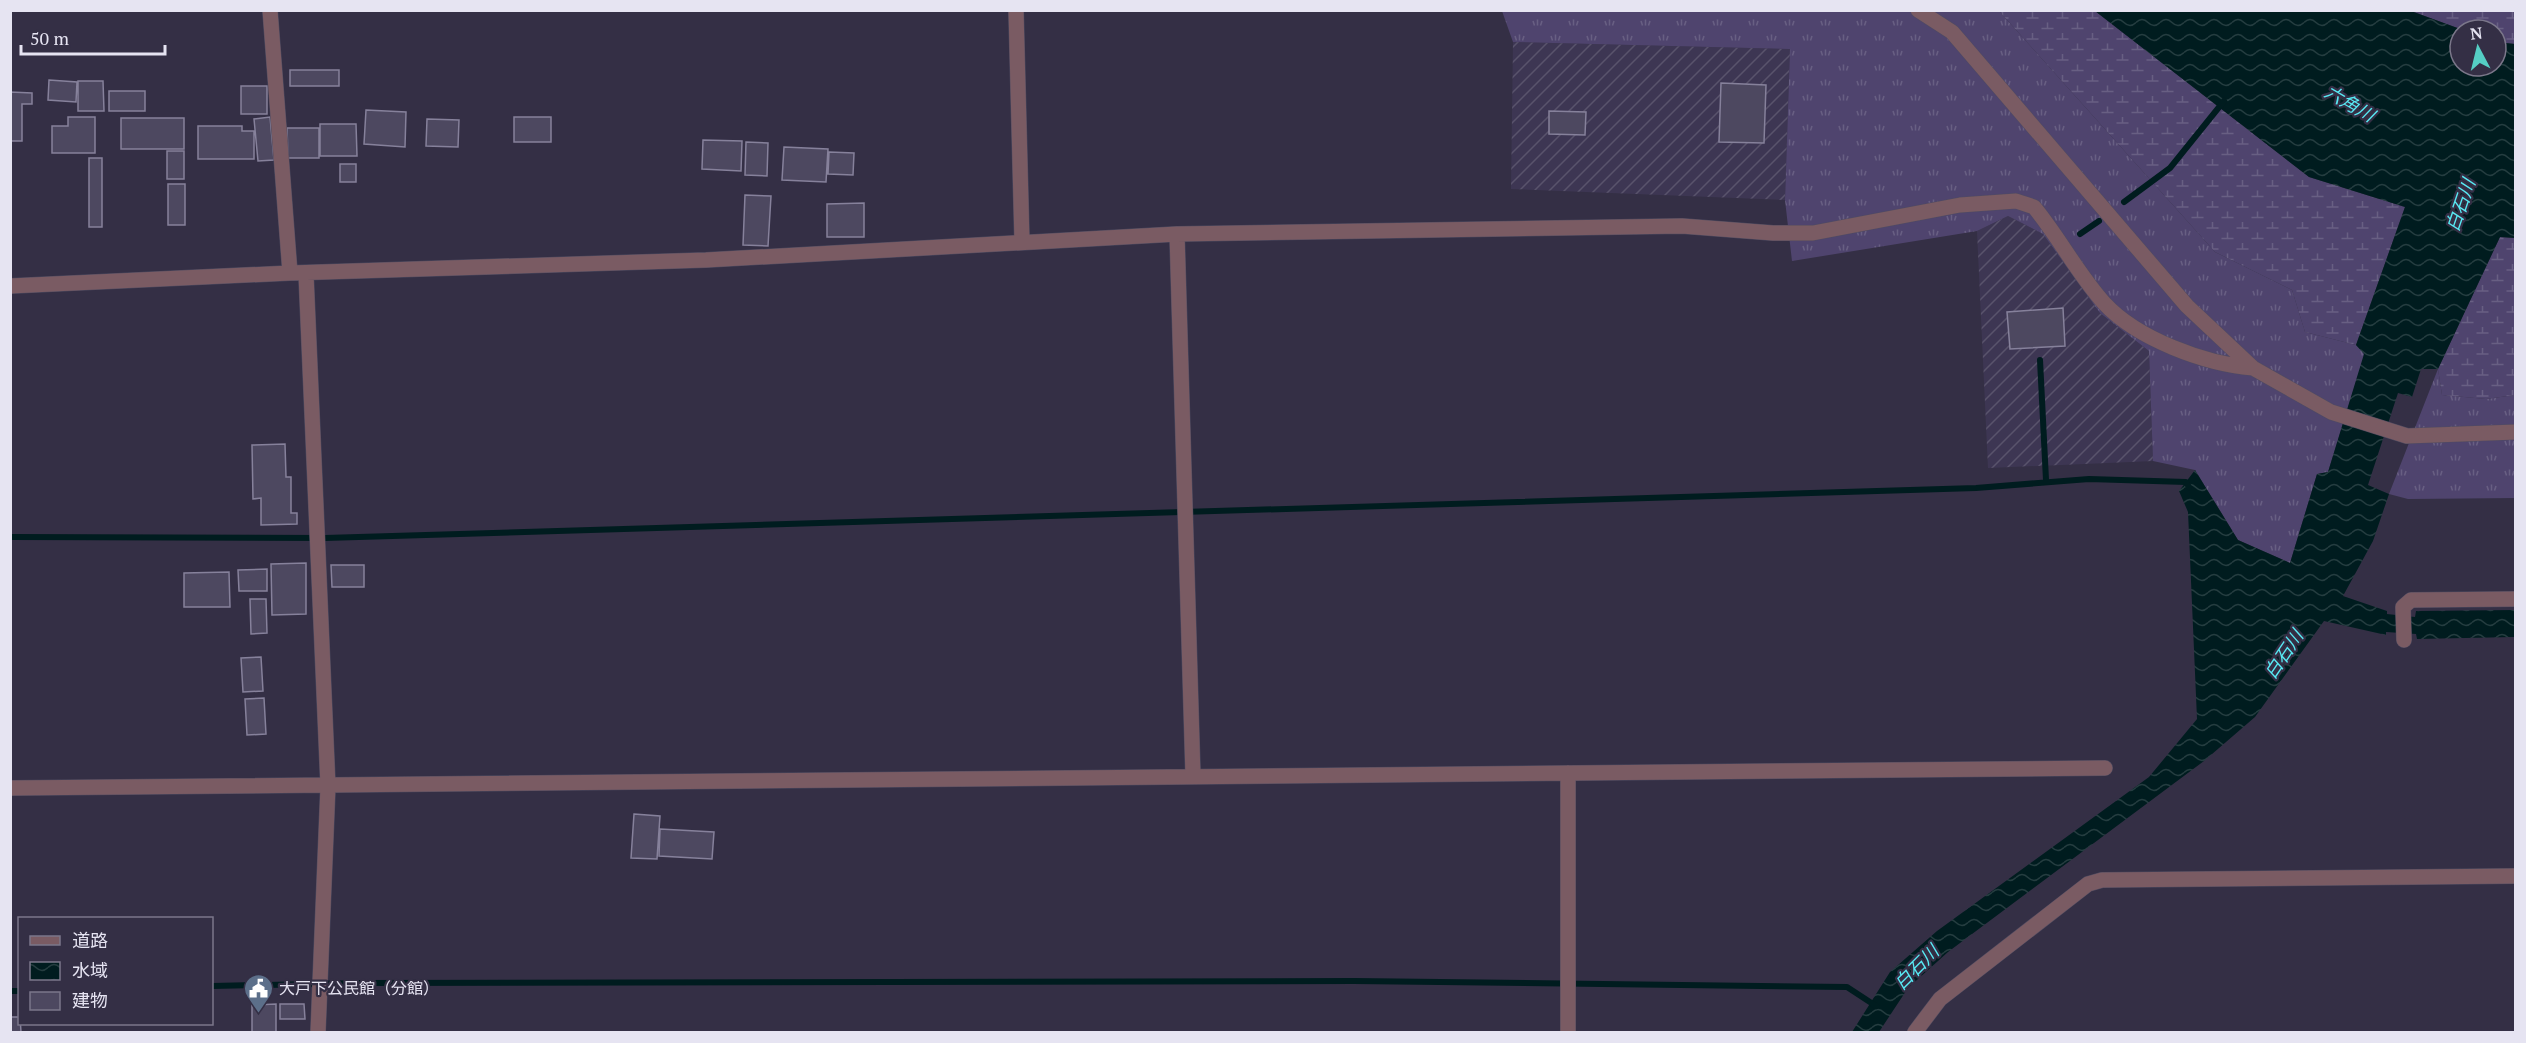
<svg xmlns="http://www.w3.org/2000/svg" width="2526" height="1043" font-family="'PT Serif','Noto Sans JP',serif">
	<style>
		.industrial { fill: url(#industrial-furrows) }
		.grass { fill: url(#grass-tufts) }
		.wetland { fill: url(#wetland-marsh) }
		.water { fill: url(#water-waves) }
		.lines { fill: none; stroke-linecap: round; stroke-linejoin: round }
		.stream { stroke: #001c1f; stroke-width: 6 }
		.building { fill: #4d4860; stroke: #86819b; stroke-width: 1.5 }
		.street-casing { stroke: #504c61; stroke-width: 16 }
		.street { stroke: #7a5b63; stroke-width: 15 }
		.labels { text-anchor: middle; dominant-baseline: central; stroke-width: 4.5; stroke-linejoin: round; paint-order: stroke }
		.poi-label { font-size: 16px; fill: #e6e4f2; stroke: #342f45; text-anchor: start }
		.water-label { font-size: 18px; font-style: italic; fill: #58eaf4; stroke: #342f45 }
	</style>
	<defs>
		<pattern id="industrial-furrows" width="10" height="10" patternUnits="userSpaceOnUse" patternTransform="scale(1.5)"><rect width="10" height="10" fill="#3d3653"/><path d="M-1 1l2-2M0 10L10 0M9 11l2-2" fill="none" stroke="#59536c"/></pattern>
		<pattern id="grass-tufts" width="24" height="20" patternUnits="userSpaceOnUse" patternTransform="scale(1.5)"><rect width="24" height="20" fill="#4f446e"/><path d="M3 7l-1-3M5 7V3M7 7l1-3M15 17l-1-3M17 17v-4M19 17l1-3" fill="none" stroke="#685f83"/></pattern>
		<pattern id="wetland-marsh" width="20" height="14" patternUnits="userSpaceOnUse" patternTransform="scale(1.5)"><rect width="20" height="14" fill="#4f446e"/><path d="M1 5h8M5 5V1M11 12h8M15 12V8" fill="none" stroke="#685f83"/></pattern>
		<pattern id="water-waves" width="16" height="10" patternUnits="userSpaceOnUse" patternTransform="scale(1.5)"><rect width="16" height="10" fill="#001c1f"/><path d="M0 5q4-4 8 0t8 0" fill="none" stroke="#253d40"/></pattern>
	</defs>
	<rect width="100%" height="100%" fill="#342f45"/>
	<path class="industrial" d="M 1513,42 L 1790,49 L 1785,200 L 1511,189 Z
		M 2008,216 L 2043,234 L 2100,313 L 2149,351 L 2153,461 L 1988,468 L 1977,231 Z"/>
	<path class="grass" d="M 1502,11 L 1999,11 L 2215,252 L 2292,290 L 2305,332 L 2356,345 L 2365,353 L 2328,472 L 2317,474 L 2290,563 L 2238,540 L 2195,470 L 2153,461 L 2149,351 L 2100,313 L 2043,234 L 2008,216 L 1977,231 L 1792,261 L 1785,200 L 1790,49 L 1513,42 Z
		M 2438,369 L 2442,395 L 2486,399 L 2515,395 L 2515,498 L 2408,499 L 2389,494 Z"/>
	<path class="wetland" d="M 1999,11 L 2095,11 L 2309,177 L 2405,207 L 2356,345 L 2305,332 L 2292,290 L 2215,252 Z
		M 2411,11 L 2515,11 L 2515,44 L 2496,42 L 2496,30 L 2463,30 Z
		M 2500,237 L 2515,238 L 2515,395 L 2486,399 L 2442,395 L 2438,369 Z"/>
	<path class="water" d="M 2095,11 L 2411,11 L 2463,30 L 2460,30 L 2460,66 L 2496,66 L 2496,42 L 2515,44 L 2515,238 L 2500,237 L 2438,369 L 2421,369 L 2412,397 L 2398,393 L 2368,485 L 2389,494 L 2373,541 L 2343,596 L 2387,611 L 2387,614 L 2415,617 L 2416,611 L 2515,610 L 2515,637 L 2417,639 L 2416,634 L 2386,632 L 2386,635 L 2324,621 L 2255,717 L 2204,761 L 1948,952 L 1908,988 L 1879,1032 L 1852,1032 L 1890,972 L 1937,931 L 2149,777 L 2197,719 L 2188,512 L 2179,491 L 2195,470 L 2238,540 L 2290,563 L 2317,474 L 2328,472 L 2364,354 L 2356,345 L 2405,207 L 2309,177 Z"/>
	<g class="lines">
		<path class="stream" d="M 2124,202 L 2170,168 L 2224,101
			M 2080,234 L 2099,221
			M 2040,360 L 2046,480
			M 10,537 L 325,538 L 1976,488 L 2089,479 L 2186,482 L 2189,487
			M 212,986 L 360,983 L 1354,981 L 1847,987 L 1876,1006
			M 10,991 L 20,991"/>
	</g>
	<path class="building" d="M 290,70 L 339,70 L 339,86 L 290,86 Z
		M 49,80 L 77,82 L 76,102 L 48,100 Z
		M 78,81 L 103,81 L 104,111 L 78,111 Z
		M 1721,83 L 1766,85 L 1764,143 L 1719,142 Z
		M 241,86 L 267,86 L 267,114 L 241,114 Z
		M 109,91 L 145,91 L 145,111 L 109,111 Z
		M 10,92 L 32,93 L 32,104 L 22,104 L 22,141 L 10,141 Z
		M 366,110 L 406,112 L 405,147 L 364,144 Z
		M 1549,111 L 1586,112 L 1585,135 L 1549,134 Z
		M 68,117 L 95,117 L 95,153 L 52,153 L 52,126 L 68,126 Z
		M 270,117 L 274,160 L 258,161 L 254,119 Z
		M 514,117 L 551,117 L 551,142 L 514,142 Z
		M 121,118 L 184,118 L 184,149 L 121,149 Z
		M 427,119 L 459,120 L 458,147 L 426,146 Z
		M 320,124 L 356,124 L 357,156 L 320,156 Z
		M 198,126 L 242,126 L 242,131 L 254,131 L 254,159 L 198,159 Z
		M 287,128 L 319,128 L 319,158 L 288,158 Z
		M 703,140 L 742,141 L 741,171 L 702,169 Z
		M 746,142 L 768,143 L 767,176 L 745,175 Z
		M 784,147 L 828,149 L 826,182 L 782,180 Z
		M 167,151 L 184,151 L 184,179 L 167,179 Z
		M 829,152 L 854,153 L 853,175 L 828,174 Z
		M 89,158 L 102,158 L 102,227 L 89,227 Z
		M 340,164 L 356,164 L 356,182 L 340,182 Z
		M 168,184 L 185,184 L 185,225 L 168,225 Z
		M 745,195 L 771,196 L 768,246 L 743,245 Z
		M 864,203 L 864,237 L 827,237 L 827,204 Z
		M 2063,308 L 2065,346 L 2010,349 L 2007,312 Z
		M 285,444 L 286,477 L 291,477 L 291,513 L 297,513 L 297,524 L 261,525 L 261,498 L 253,499 L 252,445 Z
		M 306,563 L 306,614 L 272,615 L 271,564 Z
		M 331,565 L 364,565 L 364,587 L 332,587 Z
		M 267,569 L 267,591 L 239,591 L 238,570 Z
		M 229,572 L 230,607 L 184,607 L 184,573 Z
		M 250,599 L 266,599 L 267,633 L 251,634 Z
		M 261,657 L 263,691 L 243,692 L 241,658 Z
		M 264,698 L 266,734 L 247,735 L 245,699 Z
		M 634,814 L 660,816 L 657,859 L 631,858 Z
		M 660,829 L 714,832 L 712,859 L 659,856 Z
		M 276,1004 L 276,1032 L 252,1032 L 252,1005 Z
		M 280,1004 L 304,1004 L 305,1019 L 280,1019 Z
		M 11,1017 L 20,1017 L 21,1032 L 10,1032 Z"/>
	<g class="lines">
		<defs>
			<path id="street" d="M 270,10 L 290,273
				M 1016,10 L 1022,242
				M 1918,10 L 1952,32 L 2187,306 L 2253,368 L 2331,412 L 2407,436 L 2516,432
				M 1177,234 L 1193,776
				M 306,274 L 328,786 L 318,1032
				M 10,286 L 290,273 L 706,260 L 1177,234 L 1682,226 L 1773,233 L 1813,233 L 1960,205 L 2016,201 L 2034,207 C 2059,237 2077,273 2104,303 C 2137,339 2205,364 2253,368
				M 2404,640 L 2403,607 L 2411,600 L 2516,599
				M 10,788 L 2105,768
				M 1568,1032 L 1568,773
				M 1915,1032 L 1940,999 L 2088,884 L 2102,880 L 2516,876"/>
		</defs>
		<use href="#street" class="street-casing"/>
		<use href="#street" class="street"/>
	</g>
	<defs>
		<symbol id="civic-pin" viewBox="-11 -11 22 30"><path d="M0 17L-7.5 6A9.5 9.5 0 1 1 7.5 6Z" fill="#5c6f8a" stroke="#342f45"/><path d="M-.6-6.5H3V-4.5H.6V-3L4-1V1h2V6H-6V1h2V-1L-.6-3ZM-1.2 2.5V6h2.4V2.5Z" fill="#fff"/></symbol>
	</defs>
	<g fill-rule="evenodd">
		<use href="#civic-pin" x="242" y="972" width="33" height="45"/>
	</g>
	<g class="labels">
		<g class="poi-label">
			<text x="279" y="988">大戸下公民館（分館）</text>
		</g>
		<g class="water-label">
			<text transform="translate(2350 103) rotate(30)">六角川</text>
			<text transform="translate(2460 205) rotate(-71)">白石川</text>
			<text transform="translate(2283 654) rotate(-56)">白石川</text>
			<text transform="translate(1916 967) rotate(-45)">白石川</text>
		</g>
	</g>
	<rect width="2526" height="1043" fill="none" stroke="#e6e4f2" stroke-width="24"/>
	<rect x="18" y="917" width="195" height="108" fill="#342f45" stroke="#7b778a" stroke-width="1.5"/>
	<rect x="30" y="936" width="30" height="9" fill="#7a5b63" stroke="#7b778a" stroke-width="1.5"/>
	<text x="72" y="947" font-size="18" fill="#e6e4f2">道路</text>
	<rect x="30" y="962" width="30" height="18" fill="url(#water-waves)" stroke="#7b778a" stroke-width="1.5"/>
	<text x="72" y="977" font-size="18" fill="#e6e4f2">水域</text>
	<rect x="30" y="992" width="30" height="18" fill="#4d4860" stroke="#7b778a" stroke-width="1.5"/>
	<text x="72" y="1007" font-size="18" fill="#e6e4f2">建物</text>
	<g transform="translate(2478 48) rotate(353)"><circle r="28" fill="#342f45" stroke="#7b778a" stroke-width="1.5"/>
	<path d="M0-4.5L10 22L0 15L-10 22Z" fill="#55cec4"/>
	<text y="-9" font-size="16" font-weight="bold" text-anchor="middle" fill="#e6e4f2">N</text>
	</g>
	<path d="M21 45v9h144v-9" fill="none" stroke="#e6e4f2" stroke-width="3"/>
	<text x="30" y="45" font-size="18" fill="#e6e4f2" stroke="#342f45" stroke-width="4.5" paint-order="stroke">50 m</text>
</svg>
